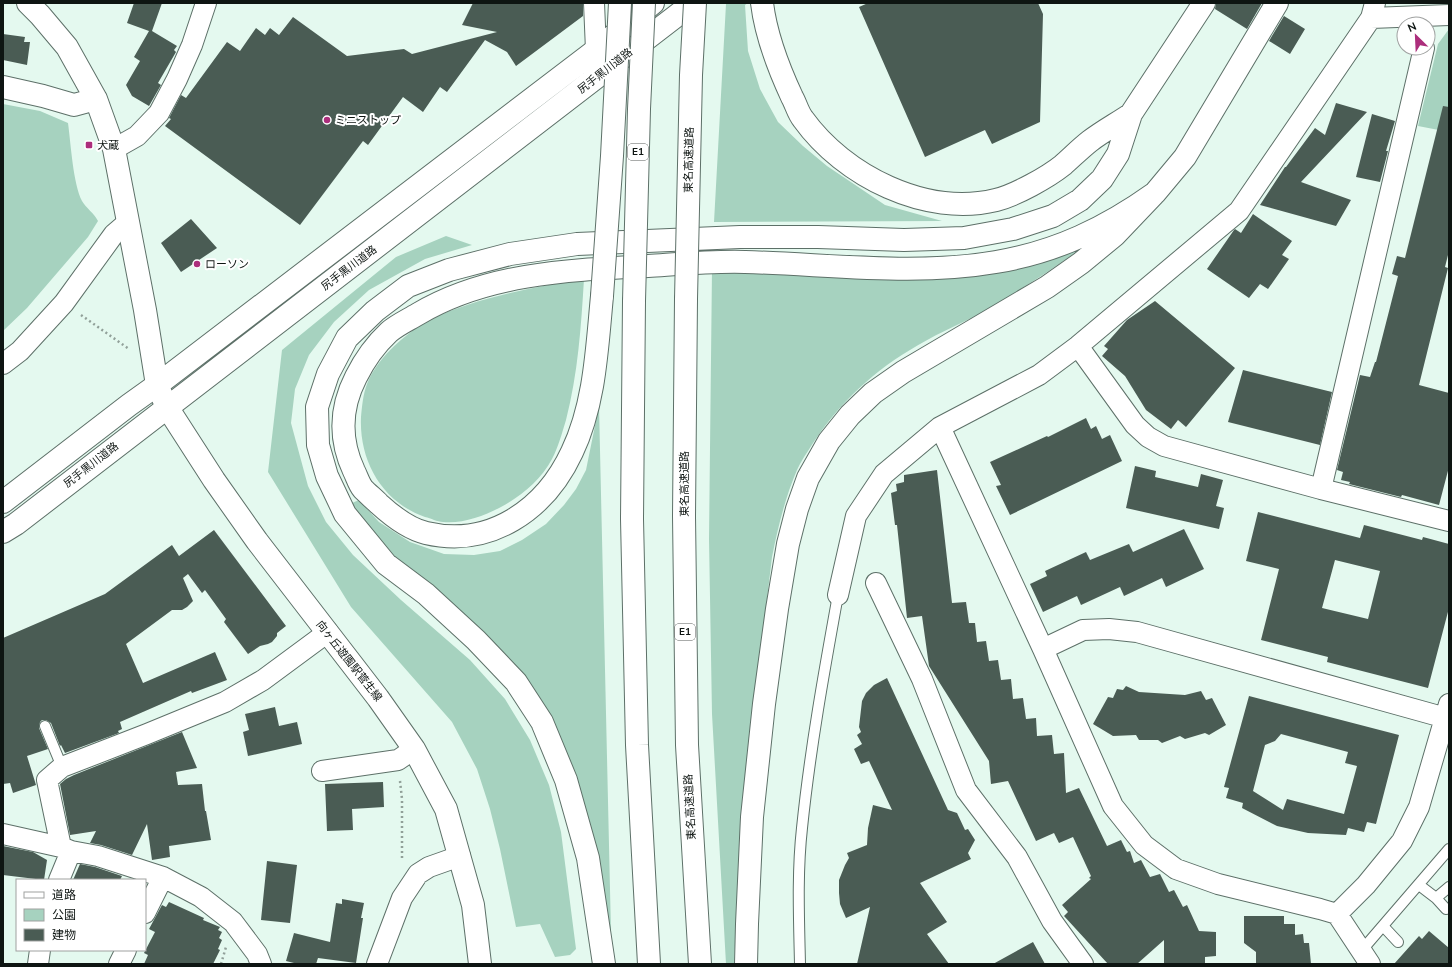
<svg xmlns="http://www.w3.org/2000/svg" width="1452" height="967" font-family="'Nunito Sans','Noto Sans JP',sans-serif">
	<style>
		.green { fill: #a6d2bf }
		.building { fill: #4a5c54; fill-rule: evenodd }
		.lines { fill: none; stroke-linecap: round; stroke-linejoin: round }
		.service-casing { stroke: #5d7068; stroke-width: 12 }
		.minor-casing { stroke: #5d7068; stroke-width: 22 }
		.tertiary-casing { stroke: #5d7068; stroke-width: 24 }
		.primary-casing { stroke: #5d7068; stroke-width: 24 }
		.motorway-casing { stroke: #5d7068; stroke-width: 24 }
		.path { stroke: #91a099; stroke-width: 2.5; stroke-dasharray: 2 3; stroke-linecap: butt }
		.service { stroke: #fff; stroke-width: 10 }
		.minor { stroke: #fff; stroke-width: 20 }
		.tertiary { stroke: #fff; stroke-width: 22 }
		.primary { stroke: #fff; stroke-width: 22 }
		.motorway { stroke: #fff; stroke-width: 22 }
		.motorway-bridge-casing { stroke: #5d7068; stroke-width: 24; stroke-linecap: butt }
		.motorway-bridge { stroke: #fff; stroke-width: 22 }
		.poi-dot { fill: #ac2e7c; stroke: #fff; stroke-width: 1.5 }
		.labels { text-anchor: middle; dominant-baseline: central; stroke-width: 4; stroke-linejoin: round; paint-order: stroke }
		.shield { fill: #fff; stroke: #565b59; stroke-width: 1 }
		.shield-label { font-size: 10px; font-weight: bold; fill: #0e1512 }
		.street-label { font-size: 11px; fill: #0e1512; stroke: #fff }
		.poi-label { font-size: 11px; fill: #0e1512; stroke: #fff; text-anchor: start }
	</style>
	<rect width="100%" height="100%" fill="#e4f9ef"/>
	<path class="green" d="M 727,3 L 748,3 L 745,5 L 748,51 L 760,89 L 778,122 L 803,146 L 827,166 L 885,205 L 942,221 L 714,222 L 726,4 Z
		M 1449,29 L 1449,132 L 1418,126 L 1438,44 Z
		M 3,104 L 40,111 L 68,123 C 71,145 73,183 82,201 C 86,208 94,213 98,221 L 88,237 L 27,308 L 3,331 Z
		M 446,236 L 472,245 L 425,259 L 369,290 L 334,322 L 309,355 L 295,389 L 291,423 L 308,486 L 326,522 L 353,555 L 401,600 L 470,660 L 505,699 L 530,740 L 549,785 L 561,832 L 576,949 L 570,955 L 555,957 L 540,924 L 516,927 L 500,849 L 490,809 L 477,769 L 452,722 L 351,607 L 268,472 L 282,350 L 396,257 Z
		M 1079,250 C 1047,273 1014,294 979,314 C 956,326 932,336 910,350 C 868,375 833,410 808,451 C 804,457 800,463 797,470 C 785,498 778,527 772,557 L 746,774 L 738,890 L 734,964 L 726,964 L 712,714 L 709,539 L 712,269 L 1026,263 Z
		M 584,279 C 581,328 578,373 566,420 C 562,433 558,448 552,459 C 541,480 521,496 501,507 C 484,516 462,524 443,522 C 437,522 431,518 425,517 C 382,502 359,461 361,417 C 362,407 363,394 367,384 C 377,359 400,339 422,324 C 435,316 452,310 467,305 C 505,293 544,285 584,279 Z
		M 599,406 L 611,933 L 607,933 L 560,743 L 369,532 L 352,503 L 359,500 L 379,522 L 410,542 L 444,554 L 474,555 L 500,551 L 522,540 L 546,524 L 564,505 L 576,489 L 586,470 Z"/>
	<path class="building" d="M 134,3 L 162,3 L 152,31 L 177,46 L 174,50 L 176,52 L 158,83 L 161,85 L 149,106 L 132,96 L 126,85 L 140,61 L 134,57 L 149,31 L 127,23 Z
		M 473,3 L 583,3 L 583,16 L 516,66 L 507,52 L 485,40 L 447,92 L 440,87 L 423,112 L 403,97 L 368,145 L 363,141 L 300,225 L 165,126 L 171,119 L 169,118 L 181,95 L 186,98 L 227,42 L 240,51 L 256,28 L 265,35 L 270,28 L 279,35 L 293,17 L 347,56 L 404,49 L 412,54 L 497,32 L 462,25 Z
		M 868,3 L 1038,3 L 1043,14 L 1040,122 L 992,144 L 985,130 L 925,157 L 859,7 Z
		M 1216,3 L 1262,3 L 1247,29 L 1215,9 Z
		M 1284,16 L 1305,29 L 1290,54 L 1269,41 Z
		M 3,34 L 25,37 L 24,42 L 30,42 L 27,65 L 3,60 Z
		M 1336,103 L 1367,112 L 1301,182 L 1351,200 L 1336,226 L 1260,205 L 1285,167 L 1286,167 L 1315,128 L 1325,135 Z
		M 1443,106 L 1449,107 L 1449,251 L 1445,267 L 1448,268 L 1419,385 L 1449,393 L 1449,467 L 1439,505 L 1402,495 L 1401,497 L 1349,484 L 1350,482 L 1341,480 L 1343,472 L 1337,470 L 1360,375 L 1370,377 L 1375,362 L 1376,362 L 1398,276 L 1392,274 L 1397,256 L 1405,258 Z
		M 1372,114 L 1395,121 L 1386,151 L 1388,151 L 1380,182 L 1356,177 Z
		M 1253,214 L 1292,241 L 1282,255 L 1289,259 L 1268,289 L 1260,284 L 1249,298 L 1207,269 L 1234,230 L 1235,229 L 1241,233 Z
		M 191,219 L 217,248 L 181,272 L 161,243 Z
		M 1155,301 L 1235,368 L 1186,427 L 1178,420 L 1171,429 L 1146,410 L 1125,376 L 1102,356 L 1108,349 L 1104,346 L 1127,320 Z
		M 1243,370 L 1332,392 L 1320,445 L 1228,422 Z
		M 1086,418 L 1091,429 L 1096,426 L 1102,439 L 1110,435 L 1122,461 L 1010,515 L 996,486 L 1001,485 L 990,462 L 1047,436 L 1048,437 Z
		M 1135,466 L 1156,471 L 1155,477 L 1198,487 L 1201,474 L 1223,480 L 1216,506 L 1224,508 L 1219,529 L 1126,508 Z
		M 937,470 L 952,603 L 966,602 L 969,623 L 975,623 L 977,642 L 986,641 L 989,661 L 998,660 L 1001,680 L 1011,679 L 1013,699 L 1023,698 L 1026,719 L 1036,718 L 1037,736 L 1052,735 L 1054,754 L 1064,753 L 1066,793 L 1079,788 L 1107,846 L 1121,840 L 1127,852 L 1130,851 L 1134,863 L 1141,860 L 1150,877 L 1160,874 L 1169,892 L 1174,890 L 1183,907 L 1187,905 L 1199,931 L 1216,932 L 1216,956 L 1205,957 L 1205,964 L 1164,964 L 1164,940 L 1137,964 L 1108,964 L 1064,916 L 1068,912 L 1062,905 L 1091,879 L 1089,878 L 1091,876 L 1073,837 L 1059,843 L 1054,833 L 1036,841 L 1008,781 L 991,784 L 989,761 L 929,666 L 922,616 L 907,618 L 897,525 L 895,525 L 891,493 L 897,491 L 896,484 L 904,482 L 904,475 Z
		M 1258,512 L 1360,538 L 1364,525 L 1422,540 L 1423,537 L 1449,544 L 1449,608 L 1428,688 L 1327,662 L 1328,657 L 1261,640 L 1279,569 L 1246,561 ZM 1335,560 L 1380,571 L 1368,619 L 1322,608 Z
		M 1184,529 L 1204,569 L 1166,587 L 1162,578 L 1124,596 L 1120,587 L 1081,605 L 1077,596 L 1043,612 L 1030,584 L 1047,576 L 1045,571 L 1086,552 L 1090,560 L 1129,544 L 1133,552 Z
		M 214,530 L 286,626 L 277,633 L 277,636 L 272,642 L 268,644 L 260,646 L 248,654 L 224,622 L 226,619 L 205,590 L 202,593 L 188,574 L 183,578 L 193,601 L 187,607 L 182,610 L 172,610 L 126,644 L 143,683 L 215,652 L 227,680 L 192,693 L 191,691 L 120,722 L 122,729 L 118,731 L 119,733 L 65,753 L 61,745 L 60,746 L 51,723 L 46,720 L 42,720 L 40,722 L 39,728 L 48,749 L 27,756 L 36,785 L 13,793 L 10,783 L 3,784 L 3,638 L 105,594 L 172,545 L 179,556 Z
		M 887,678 L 948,810 L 957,813 L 965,830 L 968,829 L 975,840 L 968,853 L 971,859 L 920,883 L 947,922 L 927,934 L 949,964 L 857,964 L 870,907 L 846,918 L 840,904 L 839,893 L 839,880 L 845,865 L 849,858 L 847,853 L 867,845 L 868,828 L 873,805 L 892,810 L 869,761 L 861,764 L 854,749 L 862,744 L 857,735 L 861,732 L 859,727 L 862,701 L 866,693 L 874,685 Z
		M 1126,686 L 1139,692 L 1185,695 L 1201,691 L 1206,700 L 1212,698 L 1226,725 L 1209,735 L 1205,733 L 1185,739 L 1180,736 L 1162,743 L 1158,740 L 1139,740 L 1136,735 L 1113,736 L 1093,724 L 1108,697 L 1113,698 L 1117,689 L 1123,690 Z
		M 1249,696 L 1399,735 L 1376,824 L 1367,822 L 1364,832 L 1348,828 L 1346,835 L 1308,833 L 1277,826 L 1242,808 L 1243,803 L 1226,798 L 1229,788 L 1224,787 ZM 1281,734 L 1348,752 L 1345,763 L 1357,766 L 1344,814 L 1287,799 L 1283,810 L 1253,791 L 1265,745 L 1275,741 Z
		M 275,707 L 279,726 L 297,722 L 302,744 L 248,756 L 243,732 L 249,730 L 245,714 Z
		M 182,732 L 197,768 L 176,772 L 178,785 L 202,784 L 205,811 L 206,811 L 211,840 L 169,846 L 170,857 L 152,860 L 147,824 L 132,855 L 101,845 L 90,843 L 96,831 L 70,835 L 60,784 L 66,779 L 74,775 Z
		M 383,782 L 384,807 L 352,809 L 353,830 L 327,831 L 325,784 Z
		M 3,846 L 33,852 L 47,860 L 44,880 L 3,875 Z
		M 267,861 L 297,865 L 290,923 L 261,920 Z
		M 80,864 L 95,867 L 122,876 L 120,880 L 73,880 Z
		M 342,899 L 364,903 L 361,918 L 363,918 L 356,963 L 318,958 L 316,964 L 298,964 L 286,961 L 294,933 L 330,942 L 336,903 L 342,904 Z
		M 169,902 L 204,918 L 203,920 L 220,927 L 218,930 L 222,932 L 219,938 L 222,940 L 218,949 L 220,950 L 213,964 L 144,964 L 148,955 L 144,953 L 155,932 L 149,929 L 162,905 L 166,907 Z
		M 1244,916 L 1284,916 L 1284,924 L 1295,924 L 1295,935 L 1303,934 L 1304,943 L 1309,943 L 1311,964 L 1256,964 L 1256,952 L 1244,943 Z
		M 1429,931 L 1449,948 L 1449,964 L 1394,964 L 1419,936 L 1422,939 Z
		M 1033,942 L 1045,964 L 993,964 Z"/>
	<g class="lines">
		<defs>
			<path id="service" d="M 45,726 L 62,767
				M 1419,885 L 1436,898 L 1446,909
				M 1436,898 L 1449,887
				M 1383,926 L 1398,942
				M 1362,950 L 1449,849
				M 800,964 C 799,919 797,873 802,828 C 810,750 824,672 838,595"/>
			<path id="minor" d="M 594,3 L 596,50
				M 1371,18 L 1449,15
				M 114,149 L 137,136 L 159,113 L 177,79 L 192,45 L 206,3
				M 1078,346 L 1135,425 L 1148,437 L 1164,446 L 1321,489 L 1449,521
				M 3,364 L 20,351 L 64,303 L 114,234 L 128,222
				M 940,427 L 1043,649 L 1113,806 L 1144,845 L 1176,869 L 1218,884 L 1320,909 L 1337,914 L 1370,964
				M 1321,489 L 1424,48
				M 876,583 L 922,679 L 966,790 L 1017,857 L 1052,921 L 1083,964
				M 838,595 L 856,516 L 884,474 L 940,427 L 1039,375 L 1078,346 L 1239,211 L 1371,18 L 1375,3
				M 1043,649 L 1083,630 L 1109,629 L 1137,632 L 1446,718
				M 322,771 L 398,760 L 414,749
				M 3,834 L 61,847 L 71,851 L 98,856 L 163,877 L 201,897 L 233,922 L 257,954 L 261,964
				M 61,847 L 47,780 L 62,767 L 147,734 L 225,702 L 263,680 L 328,632
				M 59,880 L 71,851
				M 145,913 L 163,877
				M 1337,914 L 1366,885 L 1402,841 L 1419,807 L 1449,704
				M 38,964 L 40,950
				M 119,964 L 126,950
				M 377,964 L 402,898 L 418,874 L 429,867 L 460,856"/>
			<path id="tertiary" d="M 28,3 L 40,15 L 67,47 L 96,99 L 114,149 L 145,310 L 157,385 L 167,407 L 214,480 L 257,541 L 378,698 L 414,749 L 446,809 L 473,905 L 480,964
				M 3,87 L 43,96 L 74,105 L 96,99"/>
			<path id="primary" d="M 3,502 L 129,405 L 157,385 L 596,50 L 653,3
				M 3,532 L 16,524 L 693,3"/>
			<path id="motorway" d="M 762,3 C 766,36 778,67 792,97 C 796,104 798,113 803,119 C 844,176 926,217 996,200 C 1016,195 1048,177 1063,165 C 1072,157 1081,148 1090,141 C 1103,131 1118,123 1131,114
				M 602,296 C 597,348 595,404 572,452 C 545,510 490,548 426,533 C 409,529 391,515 379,504 C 374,499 368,494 363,489 C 359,484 357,477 354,471 C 339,439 340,408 356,377 C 364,361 375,345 389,332 C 397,325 408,320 418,314 C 487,273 570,270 648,266 C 680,264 713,261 745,262 C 827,264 916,276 996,262 C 1056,252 1106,228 1155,193
				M 686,299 L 684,516 L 687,745 L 700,964
				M 634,301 L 632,519 L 637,745 L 649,964
				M 604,964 L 588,858 L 566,780 L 542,722 L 516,682 L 476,640 L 426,594 L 386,564 L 345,514 L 327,476 L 318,445 L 317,407 L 328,374 L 347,338 L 375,311 L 408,286 L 449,270 L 510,254 L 577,244 L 740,237 L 818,237 L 904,240 L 964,238 L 1013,229 L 1053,216 L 1080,200 L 1102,179 L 1118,154 L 1131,114 L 1204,3
				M 746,964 L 747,924 L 752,817 L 764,704 L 777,609 L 788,544 L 797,509 L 808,478 L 829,441 L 850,415 L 873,393 L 903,372 L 1047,287 L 1081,263 L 1115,235 L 1155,193 L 1185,157 L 1277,3"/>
		</defs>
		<use href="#service" class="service-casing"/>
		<use href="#minor" class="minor-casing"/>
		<use href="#tertiary" class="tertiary-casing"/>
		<use href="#primary" class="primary-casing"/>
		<use href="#motorway" class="motorway-casing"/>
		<path class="path" d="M 81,315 L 129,349
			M 400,781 L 402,799 L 402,859
			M 221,964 L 226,947"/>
		<use href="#service" class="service"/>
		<use href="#minor" class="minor"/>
		<use href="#tertiary" class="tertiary"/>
		<use href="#primary" class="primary"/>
		<use href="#motorway" class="motorway"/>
		<defs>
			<path id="motorway-bridge" d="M 602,296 L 612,156 L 620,3
				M 686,299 L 691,75 L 695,3
				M 634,301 L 639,109 L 644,3"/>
		</defs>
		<use href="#motorway-bridge" class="motorway-bridge-casing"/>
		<use href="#motorway-bridge" class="motorway-bridge"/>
	</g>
	<g class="poi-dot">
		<circle cx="327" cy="120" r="4"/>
		<rect x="85" y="141" width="8" height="8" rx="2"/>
		<circle cx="197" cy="264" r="4"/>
	</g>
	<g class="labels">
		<g class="shield">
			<rect x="628" y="144" width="20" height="16" rx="3"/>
			<rect x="675" y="624" width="20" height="16" rx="3"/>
		</g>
		<g class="shield-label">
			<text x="638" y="152">E1</text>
			<text x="685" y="632">E1</text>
		</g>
		<g class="street-label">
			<text transform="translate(605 71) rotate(-38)">尻手黒川道路</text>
			<text transform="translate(689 160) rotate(-89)">東名高速道路</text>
			<text transform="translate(349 268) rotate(-37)">尻手黒川道路</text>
			<text transform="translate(91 465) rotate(-38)">尻手黒川道路</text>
			<text transform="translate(684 484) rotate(-90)">東名高速道路</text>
			<text transform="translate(349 661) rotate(52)">向ヶ丘遊園駅菅生線</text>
			<text transform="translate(690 807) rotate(-93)">東名高速道路</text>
		</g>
		<g class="poi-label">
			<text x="335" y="120">ミニストップ</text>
			<text x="97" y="145">犬蔵</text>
			<text x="205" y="264">ローソン</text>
		</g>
	</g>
	<rect width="1452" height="967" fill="none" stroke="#0e1512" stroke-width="8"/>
	<rect x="16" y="879" width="130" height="72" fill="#ffffff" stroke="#9fa1a0"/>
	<rect x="24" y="892" width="20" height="6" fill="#ffffff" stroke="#9fa1a0"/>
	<text x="52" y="899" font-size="12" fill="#0e1512">道路</text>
	<rect x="24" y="909" width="20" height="12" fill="#a6d2bf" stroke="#9fa1a0"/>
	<text x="52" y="919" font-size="12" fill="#0e1512">公園</text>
	<rect x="24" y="929" width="20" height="12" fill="#4a5c54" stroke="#9fa1a0"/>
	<text x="52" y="939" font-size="12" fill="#0e1512">建物</text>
	<g transform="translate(1416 36) rotate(336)"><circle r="19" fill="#ffffff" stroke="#9fa1a0"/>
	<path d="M0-3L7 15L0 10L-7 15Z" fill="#ac2e7c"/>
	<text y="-6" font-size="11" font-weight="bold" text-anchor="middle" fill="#0e1512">N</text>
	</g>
</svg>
